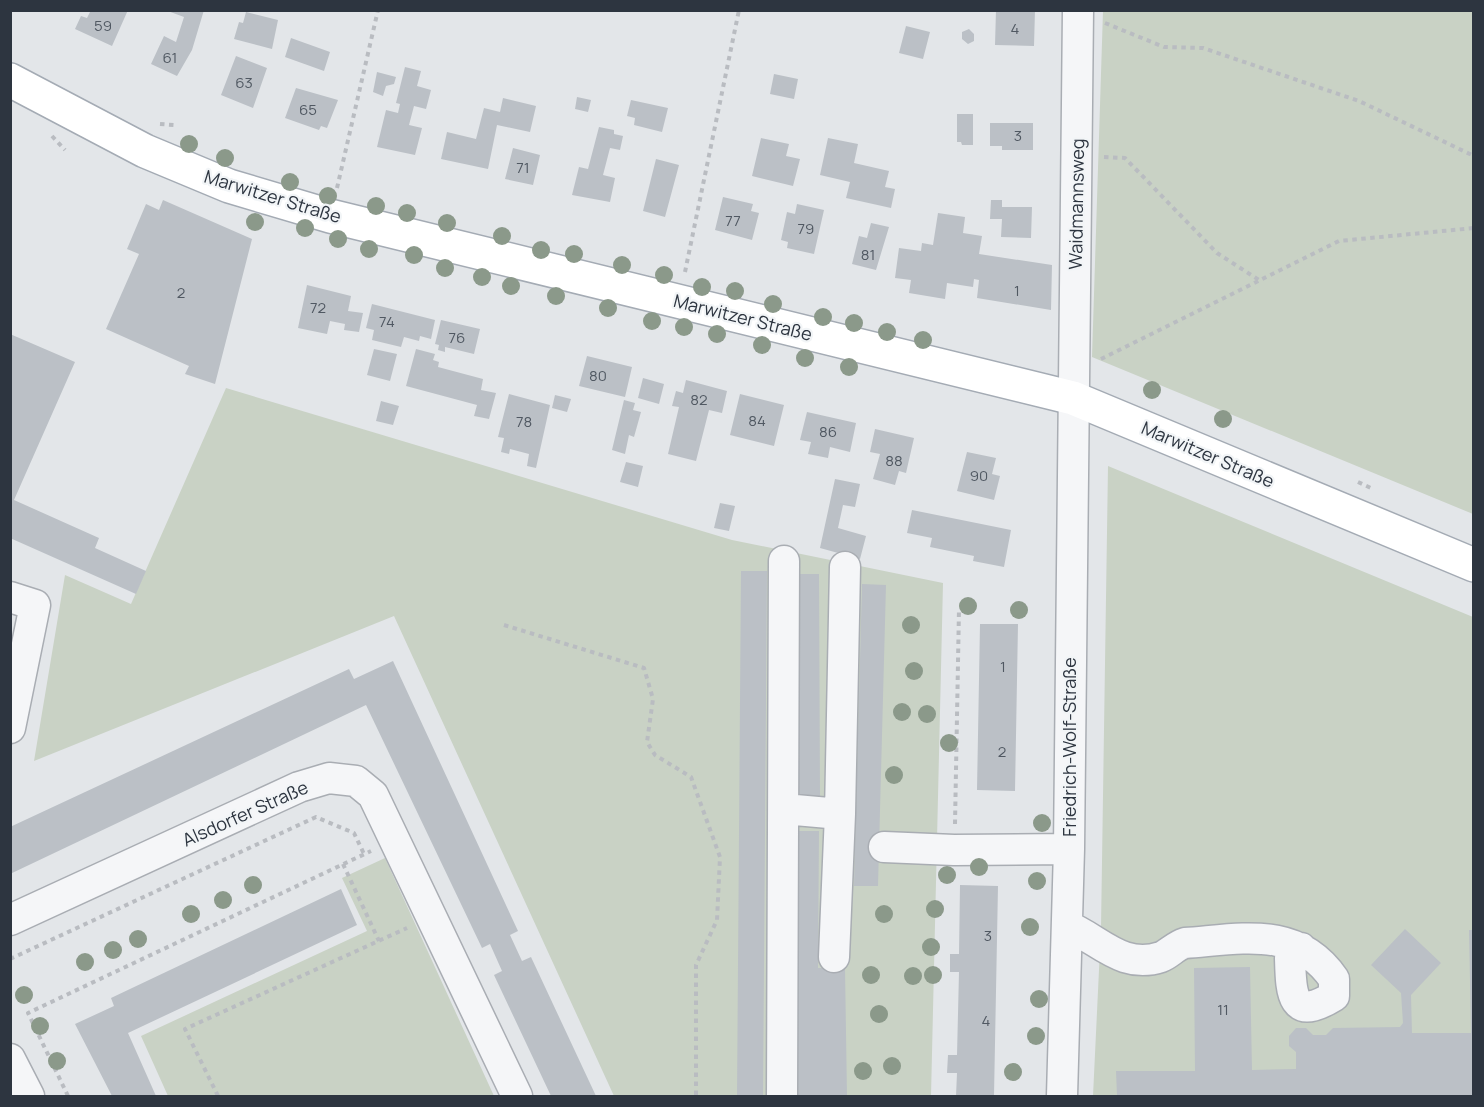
<svg xmlns="http://www.w3.org/2000/svg" width="1484" height="1107" font-family="Manrope,sans-serif">
	<style>
		.green { fill: #c9d2c5 }
		.building { fill: #bbc0c6 }
		.lines { fill: none; stroke-linecap: round; stroke-linejoin: round }
		.minor-casing { stroke: #a9adb3; stroke-width: 33 }
		.major-casing { stroke: #a4abb4; stroke-width: 36 }
		.path { stroke: #b9bcc1; stroke-width: 4; stroke-dasharray: 4.5 4.5; stroke-linecap: butt }
		.minor { stroke: #f5f6f8; stroke-width: 30 }
		.major { stroke: #fff; stroke-width: 33 }
		.tree { fill: #8b998a }
		.labels { text-anchor: middle; dominant-baseline: central; stroke-width: 4.5; stroke-linejoin: round; paint-order: stroke }
		.number-label { font-size: 15px; fill: #505862 }
		.street-label { font-size: 18px; fill: #2d3540; stroke: #f2f5f7 }
	</style>
	<rect width="100%" height="100%" fill="#e3e6e9"/>
	<path class="green" d="M 1103,11 L 1473,11 L 1473,514 L 1092,357 Z
		M 226,388 L 732,540 L 943,583 L 931,1096 L 614,1096 L 394,616 L 34,761 L 65,575 L 131,604 Z
		M 1108,466 L 1473,617 L 1474,1096 L 1093,1096 L 1101,928 Z
		M 385,858 L 494,1096 L 168,1096 L 141,1036 L 367,931 L 342,878 Z"/>
	<path class="building" d="M 91,10 L 128,10 L 112,46 L 75,29 L 81,16 L 87,18 Z
		M 165,10 L 204,10 L 192,50 L 177,76 L 151,64 L 164,36 L 176,42 L 184,17 Z
		M 996,10 L 1035,10 L 1034,46 L 995,45 Z
		M 246,12 L 278,20 L 272,49 L 234,39 L 239,22 L 243,23 Z
		M 906,26 L 930,32 L 923,59 L 899,53 Z
		M 969,29 L 974,34 L 974,41 L 968,44 L 962,39 L 962,32 Z
		M 291,38 L 330,52 L 324,71 L 285,57 Z
		M 236,56 L 267,68 L 253,108 L 221,95 Z
		M 405,67 L 421,71 L 417,86 L 431,90 L 426,109 L 414,106 L 409,125 L 422,128 L 415,155 L 377,147 L 386,110 L 398,113 L 400,104 L 396,103 Z
		M 377,72 L 396,77 L 394,84 L 386,86 L 383,96 L 373,92 Z
		M 774,74 L 798,79 L 794,99 L 770,94 Z
		M 296,88 L 338,100 L 327,128 L 321,126 L 319,130 L 285,118 Z
		M 577,97 L 591,100 L 588,112 L 575,109 Z
		M 503,98 L 536,106 L 530,132 L 497,125 L 488,169 L 441,159 L 447,132 L 476,139 L 484,108 L 500,112 Z
		M 631,100 L 668,108 L 662,132 L 634,125 L 635,118 L 627,116 Z
		M 957,114 L 973,114 L 973,145 L 962,145 L 961,142 L 957,142 Z
		M 990,123 L 1033,123 L 1033,150 L 1002,150 L 1002,146 L 990,146 Z
		M 599,127 L 614,130 L 614,134 L 623,136 L 620,150 L 610,148 L 603,175 L 615,178 L 610,202 L 572,195 L 579,167 L 588,169 Z
		M 761,138 L 789,144 L 786,156 L 800,159 L 793,186 L 752,176 Z
		M 828,138 L 858,144 L 854,163 L 889,171 L 885,187 L 895,189 L 891,208 L 846,198 L 850,182 L 820,175 Z
		M 513,148 L 540,155 L 533,185 L 505,179 Z
		M 656,159 L 679,165 L 665,217 L 643,211 Z
		M 723,197 L 753,204 L 751,211 L 759,213 L 752,240 L 715,230 Z
		M 163,200 L 252,239 L 215,384 L 185,374 L 189,366 L 106,329 L 139,254 L 127,249 L 146,204 L 159,210 Z
		M 991,200 L 1002,200 L 1002,207 L 1032,207 L 1031,238 L 1001,237 L 1002,219 L 990,219 Z
		M 797,204 L 824,210 L 814,254 L 787,248 L 788,242 L 781,240 L 787,212 L 795,214 Z
		M 938,213 L 965,217 L 963,233 L 982,236 L 979,254 L 1052,265 L 1051,310 L 977,298 L 979,280 L 974,279 L 973,287 L 947,283 L 945,299 L 909,293 L 911,280 L 895,278 L 899,248 L 921,251 L 922,243 L 933,245 Z
		M 871,223 L 889,227 L 876,270 L 852,264 L 859,236 L 867,238 Z
		M 307,285 L 351,296 L 348,311 L 363,313 L 359,332 L 344,330 L 345,324 L 330,321 L 327,334 L 298,328 Z
		M 372,304 L 435,320 L 431,339 L 420,336 L 419,341 L 404,337 L 401,347 L 372,340 L 374,330 L 366,328 Z
		M 441,320 L 480,329 L 474,354 L 445,347 L 445,352 L 438,350 L 439,345 L 435,344 Z
		M 10,334 L 75,362 L 14,500 L 99,538 L 95,548 L 146,571 L 136,594 L 10,538 Z
		M 374,349 L 397,354 L 390,381 L 367,375 Z
		M 416,349 L 435,354 L 433,360 L 439,362 L 438,367 L 483,379 L 481,390 L 496,393 L 489,419 L 474,416 L 477,405 L 406,386 Z
		M 587,356 L 632,367 L 625,397 L 579,386 Z
		M 643,378 L 664,384 L 659,404 L 638,398 Z
		M 686,380 L 727,391 L 722,413 L 709,410 L 696,461 L 668,454 L 679,407 L 672,406 L 676,391 L 683,393 Z
		M 509,394 L 550,405 L 536,468 L 527,466 L 529,454 L 510,449 L 509,454 L 501,452 L 504,438 L 498,437 Z
		M 740,394 L 784,405 L 774,446 L 730,435 Z
		M 555,395 L 571,399 L 567,412 L 552,408 Z
		M 624,400 L 635,403 L 633,410 L 641,412 L 634,437 L 629,435 L 625,454 L 612,450 Z
		M 381,401 L 399,406 L 393,425 L 376,421 Z
		M 807,412 L 856,423 L 850,452 L 830,447 L 828,458 L 808,454 L 811,442 L 800,440 Z
		M 875,429 L 914,438 L 906,473 L 899,471 L 895,485 L 873,479 L 880,454 L 870,452 Z
		M 967,452 L 996,458 L 992,474 L 1000,476 L 994,500 L 957,491 Z
		M 626,462 L 643,466 L 638,487 L 620,482 Z
		M 835,479 L 860,484 L 855,507 L 843,505 L 838,528 L 866,536 L 860,559 L 820,548 Z
		M 720,503 L 735,506 L 729,531 L 714,528 Z
		M 912,510 L 1011,530 L 1004,567 L 973,561 L 974,556 L 930,547 L 932,538 L 907,533 Z
		M 741,571 L 767,571 L 763,1096 L 737,1096 Z
		M 795,574 L 819,574 L 820,797 L 797,798 Z
		M 862,584 L 886,585 L 878,886 L 854,886 Z
		M 980,624 L 1018,624 L 1015,791 L 977,790 Z
		M 393,661 L 518,931 L 510,935 L 522,961 L 531,957 L 596,1096 L 551,1096 L 494,975 L 502,971 L 490,944 L 482,948 L 366,705 L 10,874 L 10,827 L 349,669 L 354,679 Z
		M 796,831 L 819,831 L 818,968 L 845,968 L 847,1096 L 795,1096 Z
		M 960,885 L 998,886 L 994,1096 L 956,1096 L 957,1073 L 947,1073 L 948,1055 L 957,1055 L 959,972 L 950,972 L 950,954 L 959,954 Z
		M 341,889 L 357,925 L 128,1033 L 156,1096 L 112,1096 L 75,1024 L 114,1006 L 111,998 Z
		M 1405,929 L 1441,963 L 1411,995 L 1412,1033 L 1471,1033 L 1469,930 L 1474,930 L 1474,1096 L 1117,1096 L 1116,1071 L 1195,1071 L 1194,968 L 1250,967 L 1252,1070 L 1296,1069 L 1296,1052 L 1289,1046 L 1289,1036 L 1296,1028 L 1306,1028 L 1313,1035 L 1326,1035 L 1333,1028 L 1400,1027 L 1403,1023 L 1401,993 L 1371,965 Z"/>
	<g class="lines">
		<defs>
			<path id="minor" d="M 10,597 L 35,605 L 10,728
				M 784,809 L 840,814
				M 884,847 L 954,850 L 1069,849
				M 10,920 L 299,787 L 329,778 L 356,781 L 373,795 L 517,1096
				M 1067,926 C 1099,939 1122,970 1161,957 C 1169,954 1175,946 1185,943 C 1241,939 1297,925 1334,979 L 1334,996 C 1291,1023 1291,993 1290,958 L 1301,948
				M 834,957 L 840,814 L 845,567
				M 10,1059 L 29,1096
				M 782,1096 L 784,561
				M 1062,1096 L 1069,849 L 1078,10"/>
			<path id="major" d="M 10,80 L 145,151 L 229,186 L 330,216 L 1073,398 L 1474,565"/>
		</defs>
		<use href="#minor" class="minor-casing"/>
		<use href="#major" class="major-casing"/>
		<path class="path" d="M 1105,23 L 1164,47 L 1203,48 L 1359,101 L 1474,156
			M 160,124 L 174,125
			M 52,136 L 65,150
			M 1104,157 L 1125,158 L 1217,253 L 1259,280
			M 337,188 L 378,10
			M 685,272 L 739,10
			M 1101,359 L 1339,241 L 1474,228
			M 1358,482 L 1373,489
			M 504,625 L 644,668 L 653,699 L 647,742 L 655,755 L 691,777 L 720,857 L 717,920 L 696,965 L 696,1096
			M 955,824 L 959,609
			M 343,864 L 379,941
			M 10,959 L 316,817 L 354,833 L 364,854
			M 68,1096 L 28,1013 L 371,851
			M 218,1096 L 185,1029 L 407,928"/>
		<use href="#minor" class="minor"/>
		<use href="#major" class="major"/>
	</g>
	<g class="tree">
		<circle cx="189" cy="144" r="9"/>
		<circle cx="225" cy="158" r="9"/>
		<circle cx="290" cy="182" r="9"/>
		<circle cx="328" cy="196" r="9"/>
		<circle cx="376" cy="206" r="9"/>
		<circle cx="407" cy="213" r="9"/>
		<circle cx="255" cy="222" r="9"/>
		<circle cx="447" cy="223" r="9"/>
		<circle cx="305" cy="228" r="9"/>
		<circle cx="502" cy="236" r="9"/>
		<circle cx="338" cy="239" r="9"/>
		<circle cx="369" cy="249" r="9"/>
		<circle cx="541" cy="250" r="9"/>
		<circle cx="574" cy="254" r="9"/>
		<circle cx="414" cy="255" r="9"/>
		<circle cx="622" cy="265" r="9"/>
		<circle cx="445" cy="268" r="9"/>
		<circle cx="664" cy="275" r="9"/>
		<circle cx="482" cy="277" r="9"/>
		<circle cx="511" cy="286" r="9"/>
		<circle cx="702" cy="287" r="9"/>
		<circle cx="735" cy="291" r="9"/>
		<circle cx="556" cy="296" r="9"/>
		<circle cx="773" cy="304" r="9"/>
		<circle cx="608" cy="308" r="9"/>
		<circle cx="823" cy="317" r="9"/>
		<circle cx="652" cy="321" r="9"/>
		<circle cx="854" cy="323" r="9"/>
		<circle cx="684" cy="327" r="9"/>
		<circle cx="887" cy="332" r="9"/>
		<circle cx="717" cy="334" r="9"/>
		<circle cx="923" cy="340" r="9"/>
		<circle cx="762" cy="345" r="9"/>
		<circle cx="805" cy="358" r="9"/>
		<circle cx="849" cy="367" r="9"/>
		<circle cx="1152" cy="390" r="9"/>
		<circle cx="1223" cy="419" r="9"/>
		<circle cx="968" cy="606" r="9"/>
		<circle cx="1019" cy="610" r="9"/>
		<circle cx="911" cy="625" r="9"/>
		<circle cx="914" cy="671" r="9"/>
		<circle cx="902" cy="712" r="9"/>
		<circle cx="927" cy="714" r="9"/>
		<circle cx="949" cy="743" r="9"/>
		<circle cx="894" cy="775" r="9"/>
		<circle cx="1042" cy="823" r="9"/>
		<circle cx="979" cy="867" r="9"/>
		<circle cx="947" cy="875" r="9"/>
		<circle cx="1037" cy="881" r="9"/>
		<circle cx="253" cy="885" r="9"/>
		<circle cx="223" cy="900" r="9"/>
		<circle cx="935" cy="909" r="9"/>
		<circle cx="191" cy="914" r="9"/>
		<circle cx="884" cy="914" r="9"/>
		<circle cx="1030" cy="927" r="9"/>
		<circle cx="138" cy="939" r="9"/>
		<circle cx="931" cy="947" r="9"/>
		<circle cx="113" cy="950" r="9"/>
		<circle cx="85" cy="962" r="9"/>
		<circle cx="871" cy="975" r="9"/>
		<circle cx="933" cy="975" r="9"/>
		<circle cx="913" cy="976" r="9"/>
		<circle cx="24" cy="995" r="9"/>
		<circle cx="1039" cy="999" r="9"/>
		<circle cx="879" cy="1014" r="9"/>
		<circle cx="40" cy="1026" r="9"/>
		<circle cx="1036" cy="1036" r="9"/>
		<circle cx="57" cy="1061" r="9"/>
		<circle cx="892" cy="1066" r="9"/>
		<circle cx="863" cy="1071" r="9"/>
		<circle cx="1013" cy="1072" r="9"/>
	</g>
	<g class="labels">
		<g class="number-label">
			<text x="103" y="25">59</text>
			<text x="1015" y="28">4</text>
			<text x="170" y="57">61</text>
			<text x="244" y="82">63</text>
			<text x="308" y="109">65</text>
			<text x="1018" y="135">3</text>
			<text x="523" y="167">71</text>
			<text x="733" y="220">77</text>
			<text x="806" y="228">79</text>
			<text x="868" y="254">81</text>
			<text x="1017" y="290">1</text>
			<text x="181" y="292">2</text>
			<text x="318" y="307">72</text>
			<text x="387" y="321">74</text>
			<text x="457" y="337">76</text>
			<text x="598" y="375">80</text>
			<text x="699" y="399">82</text>
			<text x="757" y="420">84</text>
			<text x="524" y="421">78</text>
			<text x="828" y="431">86</text>
			<text x="894" y="460">88</text>
			<text x="979" y="475">90</text>
			<text x="1003" y="666">1</text>
			<text x="1002" y="751">2</text>
			<text x="988" y="935">3</text>
			<text x="1223" y="1009">11</text>
			<text x="986" y="1020">4</text>
		</g>
		<g class="street-label">
			<text transform="translate(273 196) rotate(17)">Marwitzer Straße</text>
			<text transform="translate(1076 204) rotate(-89)">Waidmannsweg</text>
			<text transform="translate(743 317) rotate(14)">Marwitzer Straße</text>
			<text transform="translate(1208 454) rotate(23)">Marwitzer Straße</text>
			<text transform="translate(1069 747) rotate(-90)">Friedrich-Wolf-Straße</text>
			<text transform="translate(245 813) rotate(-24)">Alsdorfer Straße</text>
		</g>
	</g>
	<rect width="1484" height="1107" fill="none" stroke="#2d3540" stroke-width="24"/>
</svg>
